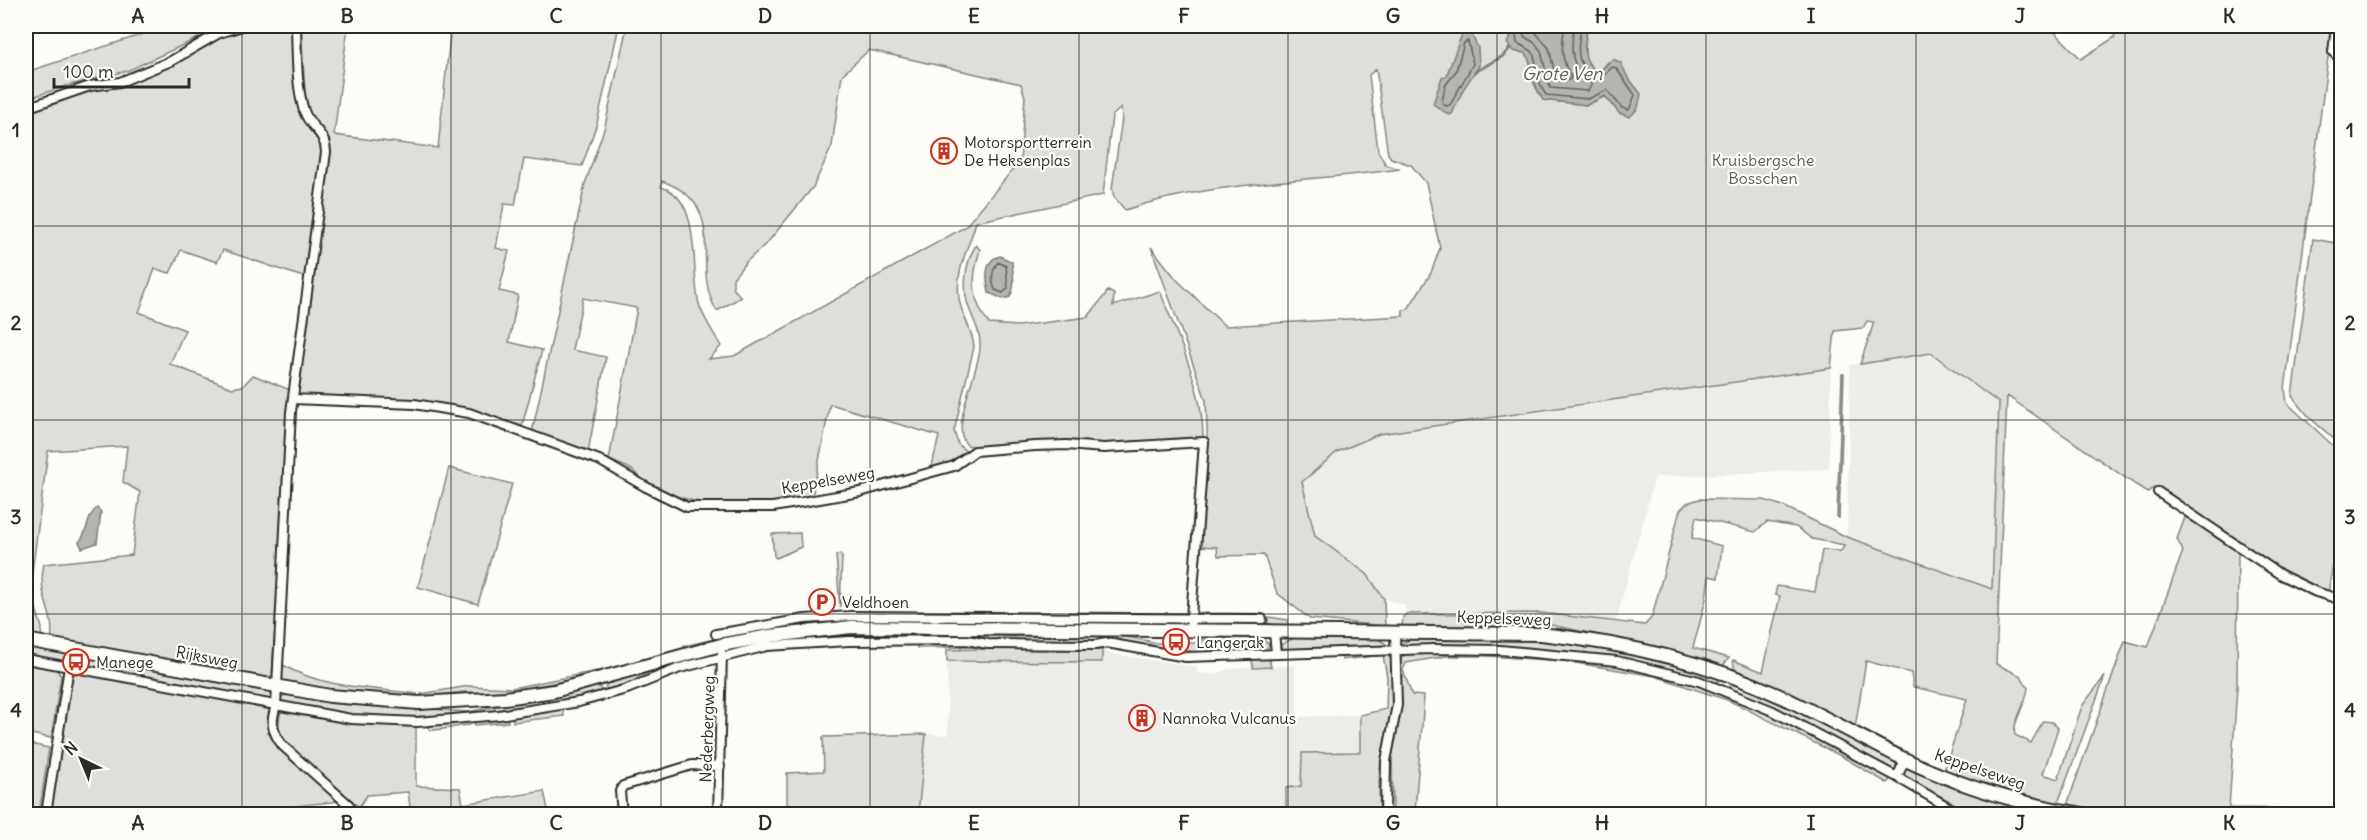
<svg xmlns="http://www.w3.org/2000/svg" width="2367" height="840" font-family="Delius,sans-serif">
	<style>
		.built { fill: #edece8 }
		.green { fill: #dfdeda; stroke: #858482; stroke-width: 1.5; fill-rule: evenodd }
		.water { fill: #b5b4b1; stroke: #7e7d7b; stroke-width: 1.5 }
		.lines { fill: none; stroke-linecap: round; stroke-linejoin: round }
		.shore { stroke: #626261; stroke-width: 1.5 }
		.stream { stroke: #7e7d7b; stroke-width: 3 }
		.minor-casing { stroke: #2b2b2b; stroke-width: 12 }
		.primary-casing { stroke: #2b2b2b; stroke-width: 16 }
		.minor { stroke: #fdfcf7; stroke-width: 8 }
		.primary { stroke: #fdfcf7; stroke-width: 12 }
		.grid { fill: none; stroke: #2b2b2b; stroke-width: 1.5; stroke-opacity: 0.55 }
		.labels { text-anchor: middle; dominant-baseline: central; stroke-width: 4.5; stroke-linejoin: round; paint-order: stroke }
		.poi-label { font-size: 16px; fill: #2b2b2b; stroke: #fdfcf7; text-anchor: start }
		.park-label { font-size: 16px; fill: #585857; stroke: #fdfcf7 }
		.street-label { font-size: 16px; fill: #2b2b2b; stroke: #fdfcf7 }
		.water-label { font-size: 18px; font-style: italic; fill: #5b5b5a; stroke: #fdfcf7 }
		.neatline { fill: none; stroke: #2b2b2b; stroke-width: 2 }
		.grid-label { font-size: 20px; text-anchor: middle; font-weight: bold; fill: #2b2b2b }
	</style>
	<rect width="100%" height="100%" fill="#fdfcf7"/>
	<filter id="ink" filterUnits="userSpaceOnUse"><feTurbulence type="fractalNoise" baseFrequency=".0167" numOctaves="2"/><feDisplacementMap in="SourceGraphic" scale="12" xChannelSelector="R" yChannelSelector="G"/><feConvolveMatrix kernelMatrix="1 2 1 2 8 2 1 2 1" color-interpolation-filters="sRGB"/></filter>
	<g filter="url(#ink)">
		<path class="built" d="M 1931,353 L 1999,403 L 1993,589 L 1847,536 L 1850,365 Z
			M 1831,368 L 1829,469 L 1655,477 L 1616,621 L 1541,613 L 1406,614 L 1405,605 L 1384,599 L 1367,574 L 1315,536 L 1302,482 L 1337,452 L 1379,434 Z
			M 982,649 L 1102,650 L 1113,654 L 1196,667 L 1197,673 L 1217,674 L 1228,669 L 1295,665 L 1298,717 L 1360,715 L 1360,752 L 1301,787 L 1286,788 L 1286,814 L 918,814 L 926,734 L 948,735 L 947,650 Z"/>
		<path class="green" d="M 168,26 L 224,26 L 127,71 L 66,86 L 26,99 L 26,72 Z
			M 245,26 L 293,26 C 296,71 288,107 323,141 L 306,278 L 223,250 L 217,262 L 181,250 L 170,273 L 155,269 L 139,312 L 185,330 L 170,364 L 232,388 L 243,386 L 253,375 L 290,390 L 272,675 L 268,678 L 51,639 C 56,612 36,598 44,564 L 132,555 L 140,492 L 123,482 L 127,446 L 48,451 L 30,588 L 42,628 L 41,637 L 26,634 L 26,107 L 134,75 L 210,37 Z
			M 301,26 L 348,26 L 334,135 L 438,148 L 451,26 L 619,26 L 597,123 L 582,166 L 524,159 L 515,205 L 504,204 L 496,248 L 509,251 L 499,291 L 518,295 L 509,342 L 542,350 L 522,426 L 464,408 L 433,402 L 317,397 L 301,396 L 297,392 L 296,382 L 305,339 L 330,141 L 308,112 L 305,95 Z
			M 627,26 L 1501,26 L 1511,37 L 1513,51 L 1526,53 L 1533,70 L 1533,82 L 1543,100 L 1587,105 L 1606,96 L 1612,106 L 1608,62 L 1600,71 C 1579,66 1585,41 1588,26 L 2041,26 L 2048,29 L 2050,27 L 2081,59 L 2115,37 L 2110,26 L 2332,26 L 2285,389 L 2287,403 L 2341,453 L 2341,518 L 2328,593 C 2268,568 2218,524 2162,491 L 2154,487 L 2148,492 L 2136,485 L 2007,396 L 1996,664 L 2021,676 L 2028,688 C 2026,704 2011,726 2015,735 L 2031,743 L 2043,721 L 2052,722 L 2058,728 L 2043,774 L 2058,779 L 2082,706 L 2105,676 L 2058,803 L 1991,787 L 1944,771 L 1967,699 L 1913,687 L 1911,673 L 1866,661 L 1855,728 L 1735,671 L 1733,660 L 1763,672 L 1780,596 L 1775,595 L 1777,586 L 1815,592 L 1822,550 L 1841,551 L 1845,545 L 1812,539 L 1796,527 L 1767,522 L 1755,532 L 1696,517 L 1692,538 L 1722,546 L 1718,578 L 1709,576 L 1706,599 L 1693,648 L 1729,658 L 1722,667 L 1651,646 L 1542,623 L 1509,627 L 1402,626 L 1403,617 L 1406,614 L 1541,613 L 1645,625 L 1652,617 L 1680,510 L 1687,503 L 1699,499 L 1764,500 L 1783,506 L 1847,537 L 1992,589 L 1999,403 L 1931,353 L 1860,364 L 1874,322 L 1867,321 L 1863,328 L 1835,331 L 1831,368 L 1379,434 L 1337,452 L 1302,482 L 1315,536 L 1367,574 L 1384,599 L 1385,626 L 1310,619 L 1277,593 L 1264,555 L 1218,556 L 1217,547 L 1200,546 L 1208,458 L 1206,400 L 1151,247 L 1177,280 L 1225,326 L 1403,316 L 1403,310 L 1408,309 L 1431,273 L 1440,248 L 1426,183 L 1411,165 L 1391,158 L 1388,154 L 1376,69 L 1369,75 L 1378,151 L 1386,165 L 1400,169 C 1309,182 1212,181 1125,210 L 1114,197 L 1112,189 L 1122,118 L 1121,108 L 1112,116 L 1103,195 L 976,222 C 969,248 955,269 959,298 C 961,316 973,329 974,347 L 954,431 L 958,444 L 968,453 L 954,463 L 931,470 L 939,436 L 830,404 L 812,497 C 756,507 703,512 651,486 C 643,482 638,473 630,469 C 623,465 616,463 609,460 L 637,308 L 583,298 L 572,350 L 606,357 L 588,452 L 533,431 L 533,428 L 585,184 L 605,126 ZM 869,50 L 1021,84 L 1025,97 L 1020,161 L 965,227 L 734,356 L 709,359 L 721,346 C 714,333 703,318 699,304 C 690,271 703,198 661,187 L 662,181 C 733,206 688,267 717,311 L 741,297 L 733,288 L 733,278 L 746,262 L 768,242 L 813,187 L 832,146 L 842,75 Z
			M 2313,239 L 2341,244 L 2341,445 L 2310,418 L 2292,396 Z
			M 976,245 L 980,250 C 971,278 971,300 989,324 L 1018,326 L 1088,317 L 1108,291 L 1114,294 L 1113,306 L 1160,291 C 1178,339 1203,386 1203,437 L 1092,445 L 1065,441 L 981,448 L 967,445 C 949,429 979,371 980,348 C 981,332 974,322 969,308 C 962,289 965,262 976,245 Z
			M 449,468 L 512,484 L 478,604 L 418,587 Z
			M 2186,515 L 2238,548 L 2237,687 L 2229,808 L 2305,809 L 2307,814 L 2143,814 L 2071,806 L 2068,802 L 2125,641 L 2148,647 L 2183,551 L 2177,539 Z
			M 800,533 L 801,547 L 776,558 L 774,556 L 772,534 Z
			M 840,554 L 842,557 L 840,607 L 836,555 Z
			M 1268,617 L 1288,620 L 1288,625 L 1219,625 L 1219,621 L 1268,623 Z
			M 1003,622 L 1158,623 L 1163,622 L 1163,624 Z
			M 790,625 L 732,636 L 685,649 L 684,646 L 748,631 Z
			M 877,635 L 999,636 L 999,640 L 931,637 L 816,638 L 750,645 L 805,637 Z
			M 1040,636 L 1121,636 L 1149,641 L 1144,646 L 1111,638 L 1095,641 L 1002,640 L 1002,637 Z
			M 1259,637 L 1269,644 L 1267,651 L 1256,649 L 1209,653 L 1209,644 L 1215,644 L 1216,638 Z
			M 1294,638 L 1378,639 L 1386,644 L 1383,648 L 1282,652 L 1282,644 Z
			M 1412,639 L 1519,640 L 1586,644 L 1585,648 L 1589,648 L 1590,645 L 1647,655 L 1722,679 L 1715,683 C 1673,669 1632,657 1588,655 L 1585,652 L 1584,654 L 1484,646 L 1401,648 L 1402,643 Z
			M 1197,640 L 1212,640 L 1207,642 L 1206,653 L 1147,647 L 1150,643 L 1197,643 Z
			M 971,644 L 982,647 L 917,648 L 917,645 Z
			M 26,647 L 271,690 L 273,702 L 26,656 Z
			M 982,649 L 1102,650 L 1102,662 L 947,661 L 947,650 Z
			M 1386,653 C 1407,674 1387,733 1382,758 C 1378,777 1379,795 1380,814 L 1286,814 L 1286,788 L 1301,786 L 1302,753 L 1360,752 L 1360,715 L 1386,709 L 1387,677 L 1383,655 L 1342,660 L 1342,657 Z
			M 1407,653 C 1510,647 1618,657 1716,692 C 1776,713 1835,747 1891,778 L 1887,783 L 1841,756 L 1730,701 L 1655,676 L 1564,661 L 1486,656 L 1447,656 L 1406,663 L 1403,670 L 1412,695 L 1424,696 C 1422,736 1417,775 1415,814 L 1393,814 L 1392,755 L 1400,717 L 1401,695 L 1399,661 Z
			M 1269,658 L 1271,667 L 1253,668 L 1252,660 Z
			M 677,663 L 666,671 L 661,668 L 638,677 L 635,682 L 607,692 L 605,684 Z
			M 26,664 L 56,669 L 61,676 L 51,738 L 26,733 Z
			M 283,665 C 323,689 373,687 417,694 L 417,698 L 337,691 L 283,682 L 280,673 Z
			M 597,671 L 597,675 L 498,693 L 465,692 L 421,697 L 421,694 L 469,686 L 512,688 Z
			M 71,672 L 270,708 L 267,727 L 268,733 L 341,801 L 221,814 L 49,814 Z
			M 1729,680 L 1785,704 L 1895,760 L 1897,771 L 1731,689 Z
			M 600,686 L 601,693 L 564,702 L 420,719 L 420,716 L 416,719 L 339,714 L 283,704 L 280,700 L 282,696 L 290,695 L 365,705 L 416,708 L 417,711 L 420,708 L 467,712 Z
			M 282,709 L 305,714 L 470,722 L 470,725 C 458,726 440,730 430,730 L 427,726 L 416,726 L 416,786 L 460,788 L 463,804 L 544,791 L 549,814 L 411,814 L 408,792 L 367,795 L 359,807 L 288,746 C 279,734 276,724 282,709 Z
			M 563,709 L 564,716 L 513,722 L 513,717 Z
			M 507,718 L 508,722 L 475,725 L 474,722 Z
			M 926,734 L 918,814 L 787,814 L 787,773 L 824,771 L 823,737 Z
			M 26,743 L 49,748 L 39,814 L 26,814 Z
			M 1908,766 C 1952,792 1999,802 2048,814 L 1974,814 L 1905,778 L 1904,771 Z"/>
		<path class="water" d="M 1465,26 L 1470,26 L 1470,31 L 1478,48 L 1479,66 L 1464,88 L 1452,114 L 1449,115 L 1433,104 L 1442,77 L 1446,77 Z
			M 1501,26 L 1587,26 C 1585,41 1579,66 1600,71 L 1613,59 L 1621,63 L 1627,76 L 1641,94 L 1638,108 L 1630,117 L 1619,113 L 1605,96 L 1587,105 L 1543,100 C 1532,85 1535,69 1526,53 L 1513,51 L 1507,43 L 1511,37 Z
			M 1000,256 L 1012,262 C 1013,274 1016,286 1010,297 L 1003,299 L 989,293 C 986,280 983,260 1000,256 Z
			M 1842,374 L 1844,374 L 1839,518 L 1837,517 Z
			M 97,508 L 101,512 L 97,543 L 82,548 L 79,542 C 89,532 86,516 97,508 Z"/>
		<g class="lines">
			<path class="shore" d="M 1508,26 L 1516,35 L 1517,43 L 1532,51 C 1539,65 1536,82 1546,95 L 1588,99 L 1607,90 L 1622,108 L 1629,110 L 1635,95 L 1616,68 L 1612,67 C 1601,81 1587,77 1580,60 C 1576,49 1580,36 1581,26
				M 1518,26 L 1525,37 L 1535,43 L 1541,51 L 1550,88 L 1588,91 L 1592,84 C 1570,70 1570,49 1574,26
				M 1530,26 L 1549,48 L 1556,79 L 1569,80 L 1571,77 C 1561,60 1561,45 1565,26
				M 1468,41 L 1473,64 L 1450,105 L 1446,106 L 1442,102 L 1445,86 L 1456,71 L 1464,43 Z
				M 998,262 L 1006,266 L 1008,288 L 1003,293 L 995,290 C 991,280 991,271 998,262 Z"/>
			<path class="stream" d="M 1475,72 L 1503,56 L 1510,48"/>
			<defs>
				<path id="minor" d="M 296,26 C 297,53 296,85 304,111 C 311,130 325,131 326,152 L 291,412 L 276,706 C 270,723 272,732 283,746 L 349,805
					M 2336,26 L 2333,52 L 2342,60
					M 26,108 L 90,86 L 120,82 L 171,61 L 219,33 L 242,26
					M 293,399 L 414,404 L 469,413 L 599,460 L 646,487 L 687,507 L 773,507 L 860,492 L 954,466 L 975,451 L 1035,446 L 1066,445 L 1104,448 L 1204,442 L 1190,631
					M 2158,492 L 2281,575 L 2316,592 L 2342,600
					M 1274,632 L 1276,653
					M 716,634 L 805,619 L 851,616 L 1262,619
					M 26,659 L 351,719 L 418,722 L 499,715 L 579,702 L 627,689 L 680,668 L 767,646 L 849,641 L 967,640 L 988,644 L 1095,645 L 1107,643 L 1186,657 L 1433,649 L 1500,650 L 1617,661 L 1699,681 L 1773,711 L 1897,777 L 1960,814
					M 1897,777 L 1905,760
					M 46,814 L 69,667
					M 622,814 L 620,791 L 623,786 L 692,765 L 720,766
					M 718,814 L 722,654
					M 1385,814 L 1386,761 L 1397,705 L 1395,632"/>
				<path id="primary" d="M 26,640 L 330,696 L 419,703 L 505,698 L 554,691 L 721,645 L 770,636 L 852,627 L 1541,634 C 1624,643 1706,661 1782,697 C 1824,716 1863,739 1904,759 C 1960,786 2020,804 2082,814"/>
			</defs>
			<use href="#minor" class="minor-casing"/>
			<use href="#primary" class="primary-casing"/>
			<use href="#minor" class="minor"/>
			<use href="#primary" class="primary"/>
		</g>
	</g>
	<path class="grid" d="M 242,26 L 242,814M 451,26 L 451,814M 661,26 L 661,814M 870,26 L 870,814M 1079,26 L 1079,814M 1288,26 L 1288,814M 1497,26 L 1497,814M 1706,26 L 1706,814M 1916,26 L 1916,814M 2125,26 L 2125,814M 26,226 L 2342,226M 26,420 L 2342,420M 26,614 L 2342,614"/>
	<defs>
		<symbol id="building-ring" viewBox="-11 -11 22 22"><circle r="9.5" fill="#fdfcf7" stroke="#c8321e" stroke-width="1.5"/><path d="M-4-6H4V6H1V3H-1V6H-4ZM-2.5-4.3h1.7v1.8h-1.7ZM.8-4.3h1.7v1.8H.8ZM-2.5-1h1.7V.8h-1.7ZM.8-1h1.7V.8H.8Z" fill="#c8321e"/></symbol>
		<symbol id="parking-ring" viewBox="-11 -11 22 22"><circle r="9.5" fill="#fdfcf7" stroke="#c8321e" stroke-width="1.5"/><path d="M-3.5-5.5H1a3.5 3.5 0 0 1 0 7H-1V5.5H-3.5ZM-1-3.4V-.6H.8a1.4 1.4 0 0 0 0-2.8Z" fill="#c8321e"/></symbol>
		<symbol id="bus-ring" viewBox="-11 -11 22 22"><circle r="9.5" fill="#fdfcf7" stroke="#c8321e" stroke-width="1.5"/><path d="M-5-6H5V4H4V6H2V4H-2V6H-4V4H-5ZM-3.5-4V0h7V-4ZM-3.5 1.2v1.5H-2V1.2ZM2 1.2v1.5H3.5V1.2Z" fill="#c8321e"/></symbol>
	</defs>
	<g fill-rule="evenodd">
		<use href="#building-ring" x="929" y="136" width="30" height="30"/>
		<use href="#parking-ring" x="807" y="587" width="30" height="30"/>
		<use href="#bus-ring" x="1161" y="627" width="30" height="30"/>
		<use href="#bus-ring" x="61" y="647" width="30" height="30"/>
		<use href="#building-ring" x="1127" y="703" width="30" height="30"/>
	</g>
	<g class="labels">
		<g class="poi-label">
			<text x="964" y="142">Motorsportterrein<tspan x="964" dy="18">De Heksenplas</tspan></text>
			<text x="842" y="602">Veldhoen</text>
			<text x="1196" y="642">Langerak</text>
			<text x="96" y="662">Manege</text>
			<text x="1162" y="718">Nannoka Vulcanus</text>
		</g>
		<g class="park-label">
			<text x="1763" y="160">Kruisbergsche<tspan x="1763" dy="18">Bosschen</tspan></text>
		</g>
		<g class="street-label">
			<text transform="translate(828 480) rotate(-10)">Keppelseweg</text>
			<text transform="translate(1504 618) rotate(2)">Keppelseweg</text>
			<text transform="translate(207 657) rotate(11)">Rijksweg</text>
			<text transform="translate(707 729) rotate(-88)">Nederbergweg</text>
			<text transform="translate(1980 769) rotate(19)">Keppelseweg</text>
		</g>
		<g class="water-label">
			<text x="1562" y="73">Grote Ven</text>
		</g>
	</g>
	<rect width="2367" height="840" fill="none" stroke="#fdfcf7" stroke-width="66"/>
	<g transform="translate(81 759) rotate(317)" stroke="#fdfcf7" stroke-width="4.5" paint-order="stroke">
	<path d="M0-4.5L10 22L0 15L-10 22Z" fill="#2b2b2b"/>
	<text y="-9" font-size="16" font-weight="bold" text-anchor="middle" fill="#2b2b2b">N</text>
	</g>
	<path d="M54 78v9h135v-9" fill="none" stroke="#2b2b2b" stroke-width="3"/>
	<text x="63" y="78" font-size="18" fill="#2b2b2b" stroke="#fdfcf7" stroke-width="4.5" paint-order="stroke">100 m</text>
	<rect x="33" y="33" width="2301" height="774" class="neatline"/>
	<g class="grid-label">
		<text x="138" y="23">A</text>
		<text x="347" y="23">B</text>
		<text x="556" y="23">C</text>
		<text x="765" y="23">D</text>
		<text x="974" y="23">E</text>
		<text x="1184" y="23">F</text>
		<text x="1393" y="23">G</text>
		<text x="1602" y="23">H</text>
		<text x="1811" y="23">I</text>
		<text x="2020" y="23">J</text>
		<text x="2229" y="23">K</text>
		<text x="16" y="137">1</text>
		<text x="2350" y="137">1</text>
		<text x="16" y="330">2</text>
		<text x="2350" y="330">2</text>
		<text x="16" y="524">3</text>
		<text x="2350" y="524">3</text>
		<text x="16" y="717">4</text>
		<text x="2350" y="717">4</text>
		<text x="138" y="830">A</text>
		<text x="347" y="830">B</text>
		<text x="556" y="830">C</text>
		<text x="765" y="830">D</text>
		<text x="974" y="830">E</text>
		<text x="1184" y="830">F</text>
		<text x="1393" y="830">G</text>
		<text x="1602" y="830">H</text>
		<text x="1811" y="830">I</text>
		<text x="2020" y="830">J</text>
		<text x="2229" y="830">K</text>
	</g>
</svg>
